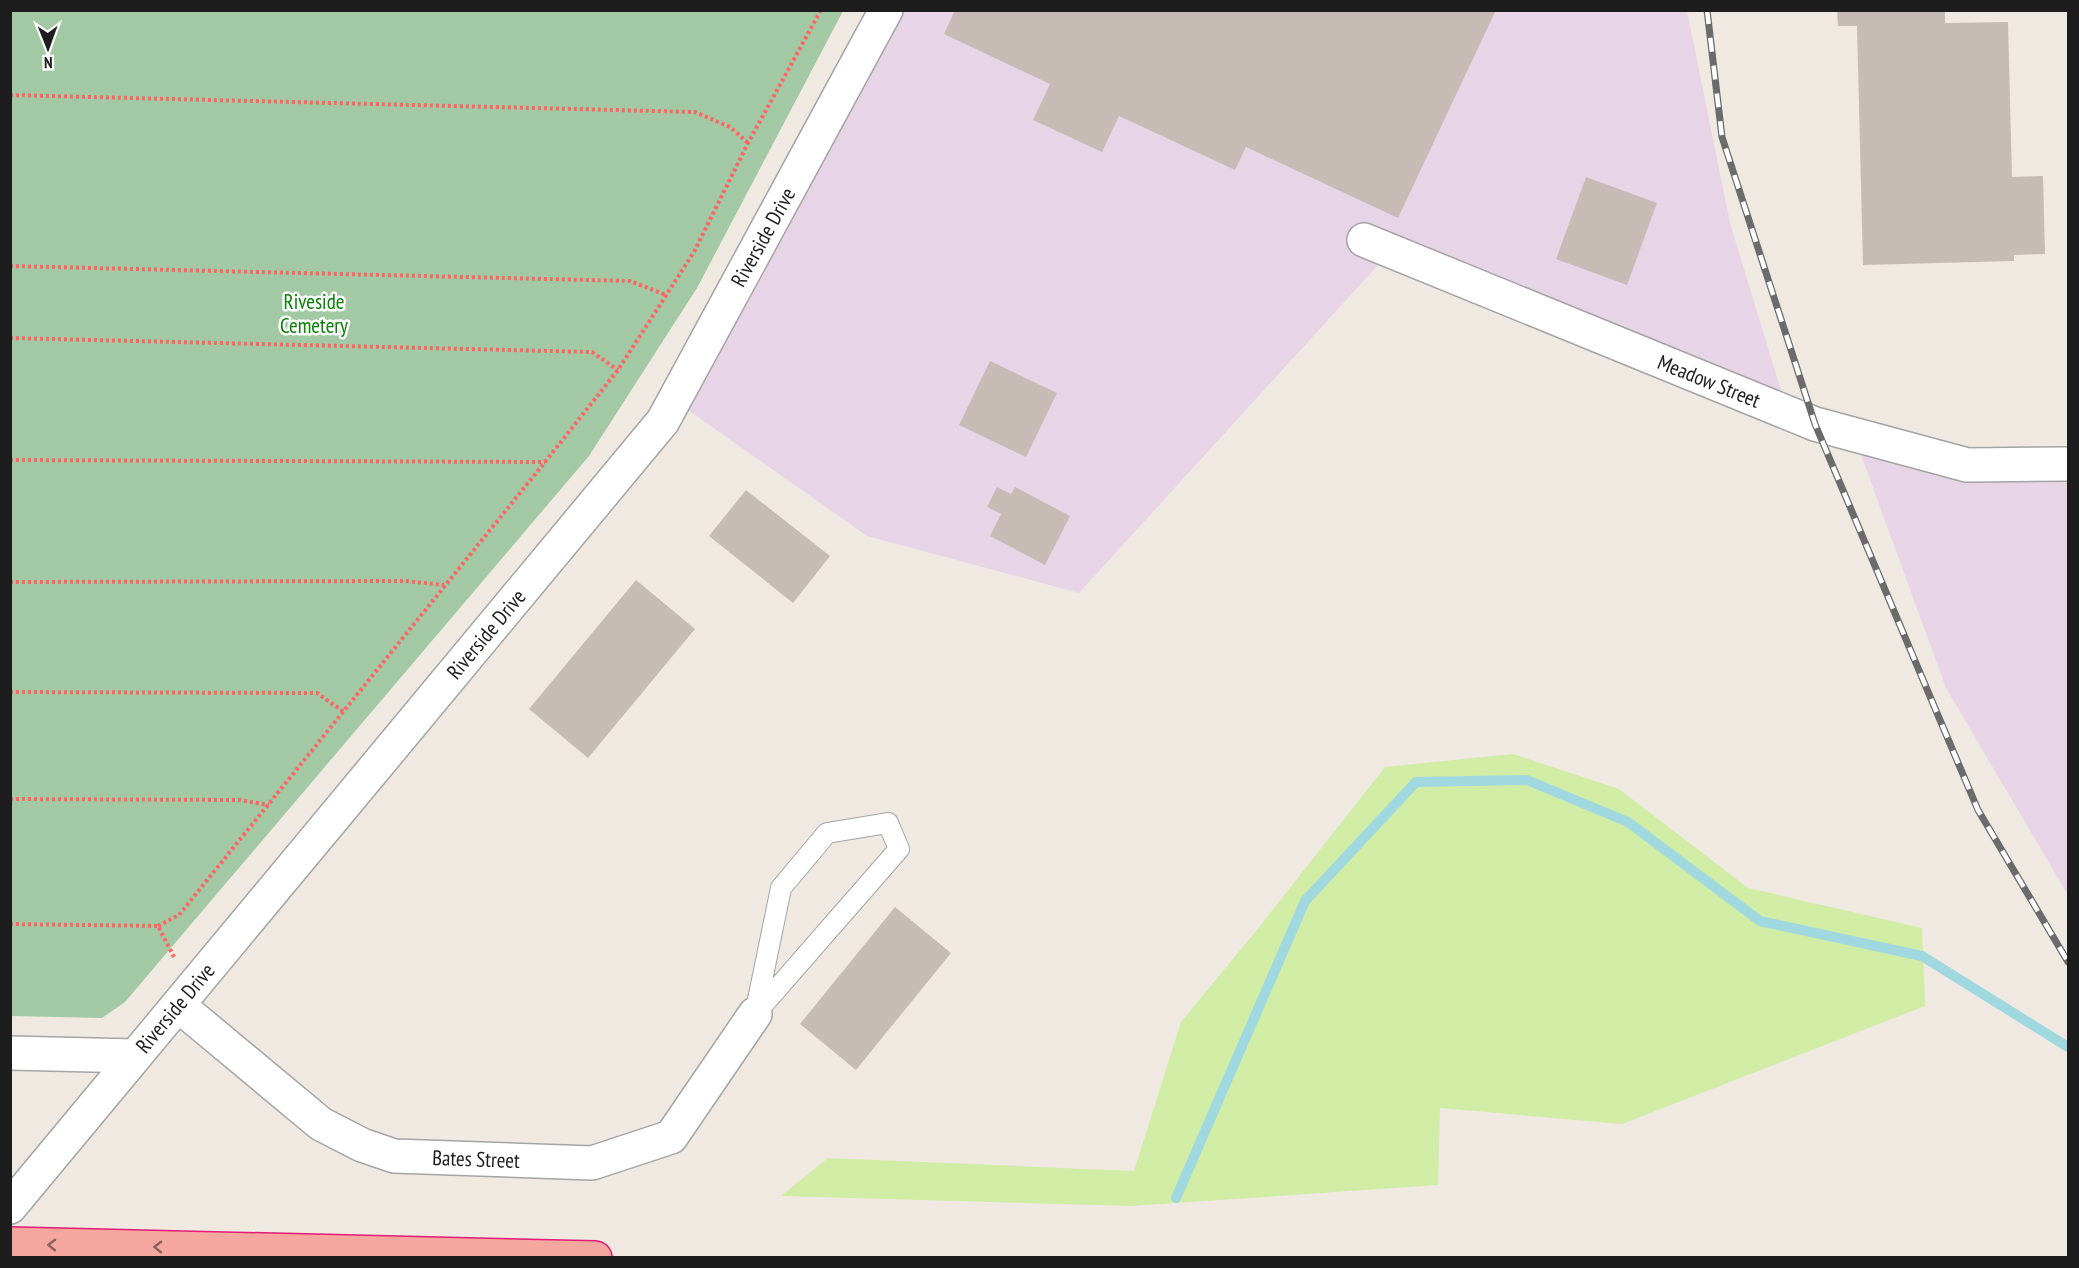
<svg xmlns="http://www.w3.org/2000/svg" width="2079" height="1268" font-family="'PT Sans Narrow',sans-serif">
	<style>
		.industrial { fill: #e8d4e7 }
		.grass { fill: #d0eca5 }
		.cemetery { fill: #a2c9a4 }
		.lines { fill: none; stroke-linecap: round; stroke-linejoin: round }
		.stream { stroke: #a0d8df; stroke-width: 10 }
		.building { fill: #c7bbb6 }
		.service-casing { stroke: #a4a4a4; stroke-width: 22 }
		.minor-casing { stroke: #a4a4a4; stroke-width: 36 }
		.tertiary-casing { stroke: #a4a4a4; stroke-width: 36 }
		.trunk-casing { stroke: #e11b75; stroke-width: 36 }
		.path { stroke: #ff6364; stroke-width: 4; stroke-dasharray: 3 3; stroke-linecap: butt }
		.service { stroke: #fff; stroke-width: 20 }
		.minor { stroke: #fff; stroke-width: 33 }
		.tertiary { stroke: #fff; stroke-width: 33 }
		.trunk { stroke: #f5a69e; stroke-width: 33 }
		.rail-casing { stroke: #6b6b6b; stroke-width: 7 }
		.rail { stroke: #fff; stroke-width: 4.5; stroke-dasharray: 14; stroke-linecap: butt }
		.oneway { stroke: #89625e }
		.labels { text-anchor: middle; dominant-baseline: central; stroke-width: 5; stroke-linejoin: round; paint-order: stroke }
		.street-label { font-size: 21px; fill: #1d1d1d; stroke: #fff }
		.park-label { font-size: 21px; fill: #098006; stroke: #fff }
	</style>
	<rect width="100%" height="100%" fill="#efe9e2"/>
	<path class="industrial" d="M 903,10 L 1687,11 L 1730,223 L 1783,397 L 1400,241 L 1079,593 L 867,536 L 688,410 Z
		M 1861,455 L 2068,458 L 2068,895 L 1946,688 Z"/>
	<path class="grass" d="M 1513,754 L 1619,789 L 1748,888 L 1922,928 L 1925,1006 L 1622,1124 L 1440,1108 L 1438,1185 L 1132,1206 L 781,1196 L 828,1158 L 1134,1171 L 1181,1022 L 1256,931 L 1385,767 Z"/>
	<path class="cemetery" d="M 11,10 L 843,11 L 697,288 L 589,456 L 125,1002 L 102,1018 L 11,1016 Z"/>
	<g class="lines">
		<path class="stream" d="M 1176,1198 L 1305,901 L 1416,782 L 1527,780 L 1628,822 L 1760,921 L 1922,956 L 2068,1047"/>
	</g>
	<path class="building" d="M 955,10 L 1496,10 L 1398,218 L 1246,147 L 1235,170 L 1119,116 L 1102,152 L 1033,120 L 1050,84 L 944,34 Z
		M 1837,10 L 1945,10 L 1945,23 L 2008,22 L 2012,177 L 2043,176 L 2045,254 L 2014,255 L 2014,261 L 1863,265 L 1857,26 L 1838,26 Z
		M 1586,177 L 1657,203 L 1627,285 L 1556,259 Z
		M 990,361 L 1057,393 L 1026,457 L 959,425 Z
		M 997,487 L 1011,494 L 1015,487 L 1070,516 L 1045,565 L 990,536 L 1001,514 L 987,507 Z
		M 746,490 L 830,556 L 793,603 L 709,536 Z
		M 636,580 L 695,629 L 588,758 L 529,709 Z
		M 895,907 L 951,953 L 856,1070 L 800,1024 Z"/>
	<g class="lines">
		<defs>
			<path id="service" d="M 888,823 L 899,849 L 755,1014 L 781,888 L 827,833 Z"/>
			<path id="minor" d="M 1364,240 L 1815,424 L 1967,465 L 2068,464
				M 178,1005 L 321,1124 L 362,1145 L 394,1156 L 592,1163 L 671,1137 L 755,1014
				M 10,1053 L 135,1056"/>
			<path id="tertiary" d="M 10,1207 L 663,421 L 886,10"/>
			<path id="trunk" d="M 10,1244 L 595,1258"/>
		</defs>
		<use href="#service" class="service-casing"/>
		<use href="#minor" class="minor-casing"/>
		<use href="#tertiary" class="tertiary-casing"/>
		<use href="#trunk" class="trunk-casing"/>
		<path class="path" d="M 10,95 L 695,112 L 730,127 L 748,143
			M 10,266 L 630,281 L 666,295
			M 10,338 L 592,352 L 618,370
			M 10,460 L 545,462
			M 10,582 L 406,581 L 444,585
			M 10,692 L 317,693 L 344,712
			M 10,799 L 240,800 L 269,805
			M 10,924 L 158,926 L 174,957
			M 158,926 L 179,915 L 545,462 L 618,370 L 694,252 L 748,143 L 821,10"/>
		<use href="#service" class="service"/>
		<use href="#minor" class="minor"/>
		<use href="#tertiary" class="tertiary"/>
		<use href="#trunk" class="trunk"/>
		<defs>
			<path id="rail" d="M 1707,10 L 1722,137 L 1815,424 L 1978,810 L 2068,962"/>
		</defs>
		<use href="#rail" class="rail-casing"/>
		<use href="#rail" class="rail"/>
	</g>
	<defs><path id="oneway-chevron" d="M-2-3.5L2.5 0L-2 3.5" fill="none" stroke-width="1.6" stroke-linecap="round" stroke-linejoin="round" transform="scale(1.5)"/></defs>
	<g class="oneway">
		<use href="#oneway-chevron" transform="translate(52 1245) rotate(-179)"/>
		<use href="#oneway-chevron" transform="translate(158 1247) rotate(-179)"/>
	</g>
	<g class="labels">
		<g class="street-label">
			<text transform="translate(763 237) rotate(-61)">Riverside Drive</text>
			<text transform="translate(1709 381) rotate(22)">Meadow Street</text>
			<text transform="translate(486 634) rotate(-50)">Riverside Drive</text>
			<text transform="translate(175 1008) rotate(-50)">Riverside Drive</text>
			<text transform="translate(476 1159) rotate(2)">Bates Street</text>
		</g>
		<g class="park-label">
			<text x="314" y="301">Riveside<tspan x="314" dy="24">Cemetery</tspan></text>
		</g>
	</g>
	<rect width="2079" height="1268" fill="none" stroke="#1d1d1d" stroke-width="24"/>
	<g transform="translate(48 48) rotate(179)" stroke="#ffffff" stroke-width="4.5" paint-order="stroke">
	<path d="M0-4.5L10 22L0 15L-10 22Z" fill="#1d1d1d"/>
	<text y="-9" font-size="16" font-weight="bold" text-anchor="middle" fill="#1d1d1d">N</text>
	</g>
</svg>
